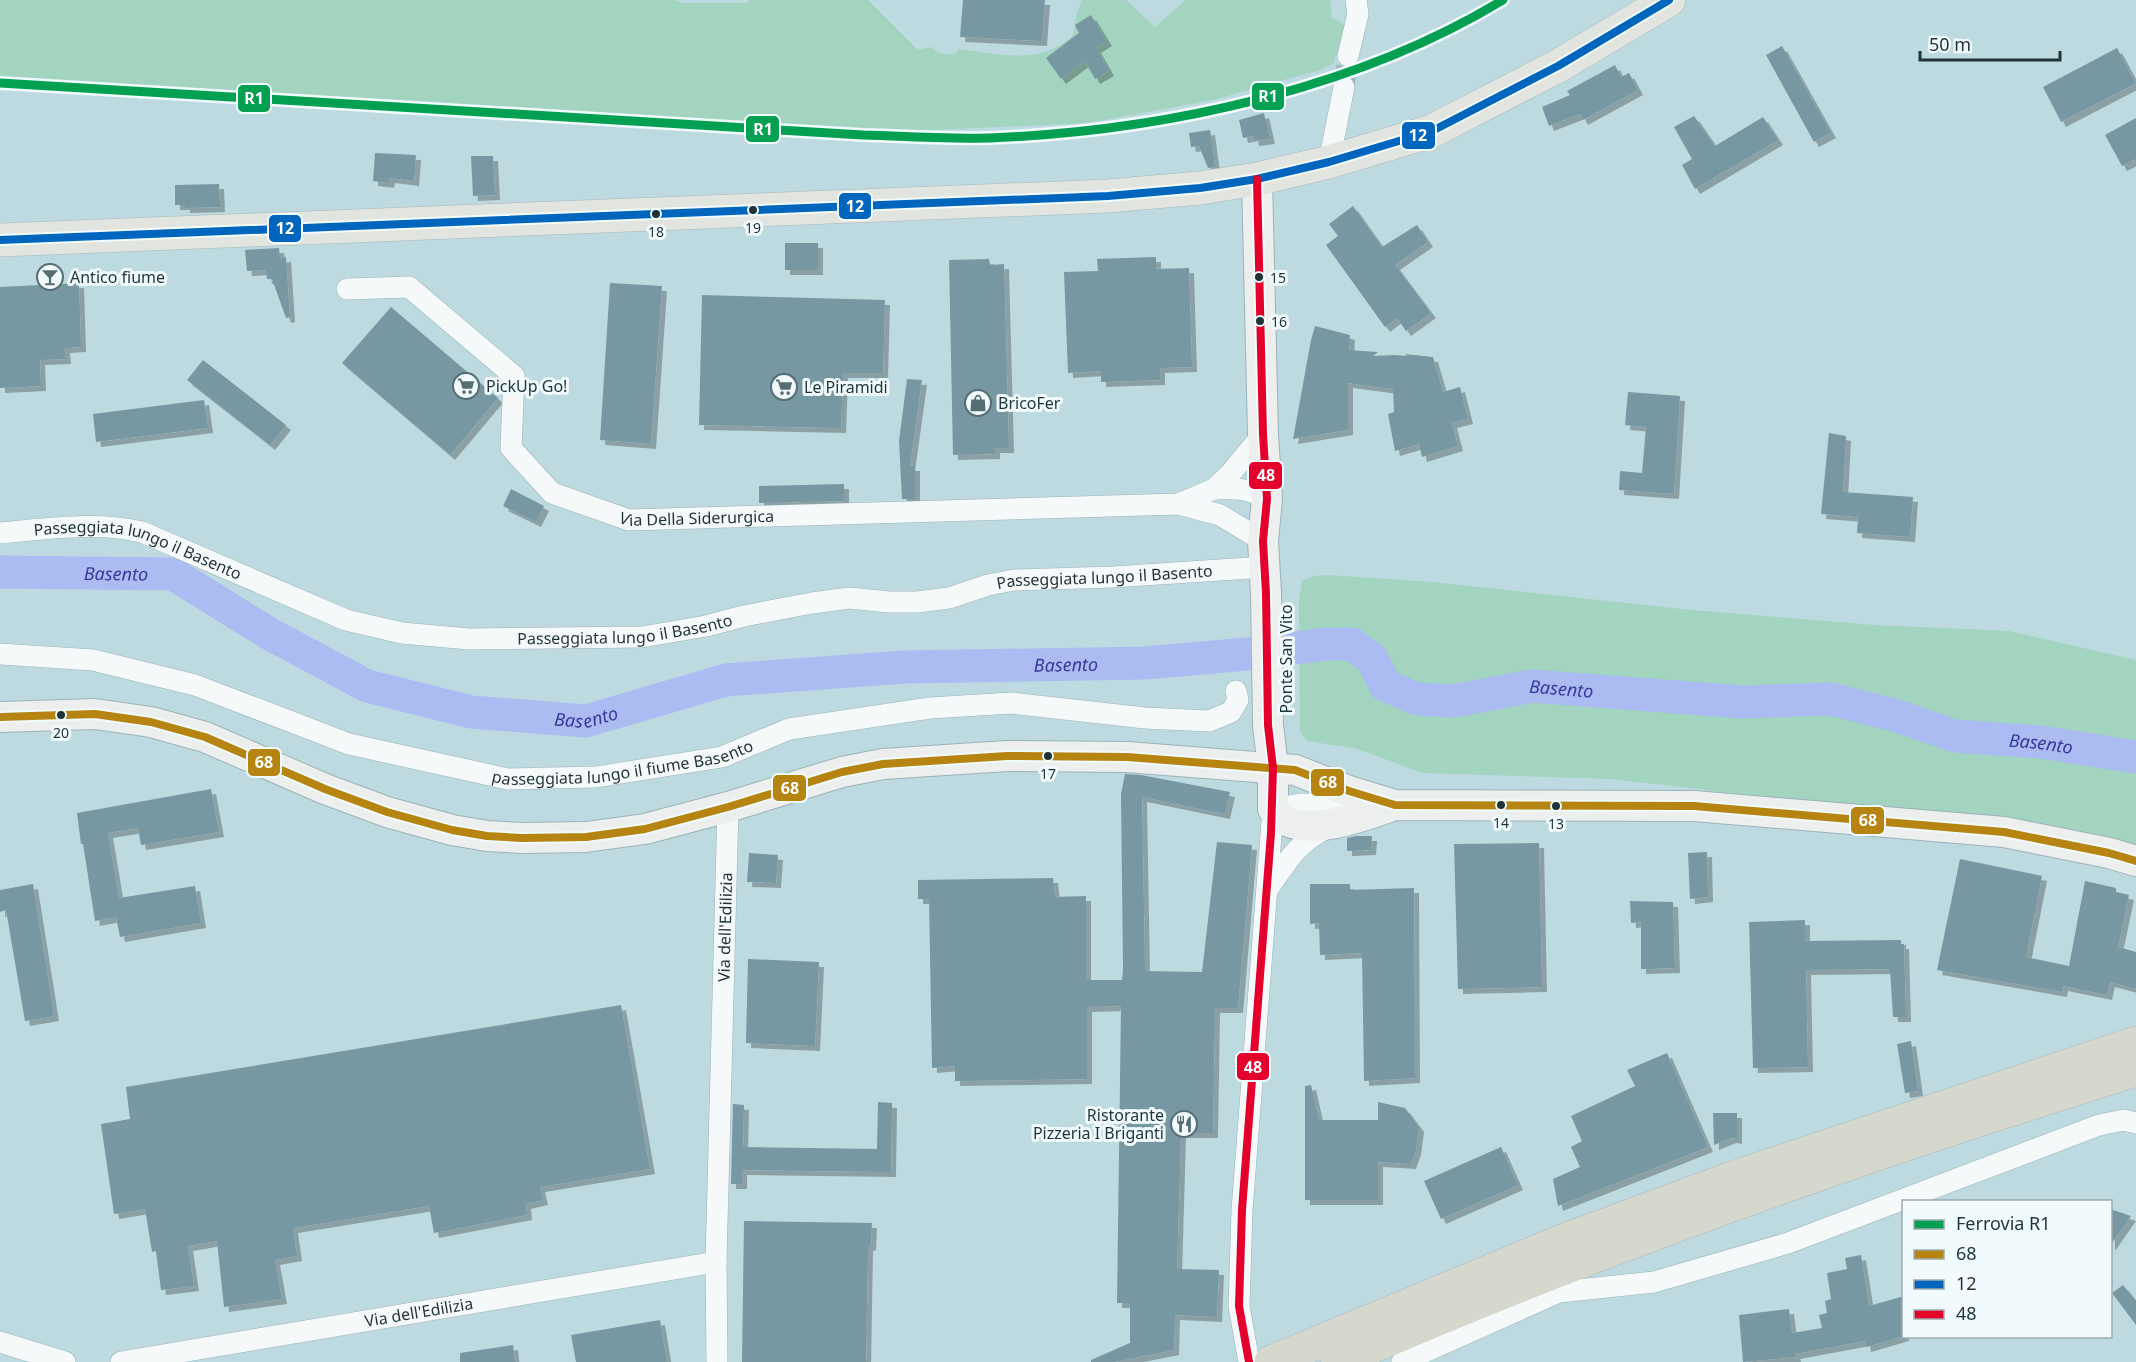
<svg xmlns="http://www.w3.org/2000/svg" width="2136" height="1362" font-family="'Noto Sans',sans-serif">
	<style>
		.green { fill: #a2d4c0 }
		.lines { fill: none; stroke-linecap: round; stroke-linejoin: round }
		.river { stroke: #abbcf2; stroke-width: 33 }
		.building { fill: #7797a3; filter: url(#shadow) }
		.street-tunnel { stroke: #9db9bf; stroke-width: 21; stroke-dasharray: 21 10; stroke-linecap: butt }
		.street-casing { stroke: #9bb2b8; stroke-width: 22 }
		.secondary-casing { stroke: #9bb2b8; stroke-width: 32 }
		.primary-casing { stroke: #a7b6ba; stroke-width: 34 }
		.highway-casing { stroke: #a7b6ba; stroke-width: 34 }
		.street { stroke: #f5f9fa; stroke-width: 21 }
		.secondary { stroke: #ecefed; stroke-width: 30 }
		.primary { stroke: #e2e5df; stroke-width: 33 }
		.highway { stroke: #d6d7cd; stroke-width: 33 }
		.bus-1-casing { stroke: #f1fbfe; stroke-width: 12 }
		.bus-2-casing { stroke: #f1fbfe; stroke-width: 12 }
		.bus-3-casing { stroke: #f1fbfe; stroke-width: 12 }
		.bus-1 { stroke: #b68411; stroke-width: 8 }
		.bus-2 { stroke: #0065bd; stroke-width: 8 }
		.bus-3 { stroke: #e4002b; stroke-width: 8 }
		.rail-1-casing { stroke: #f1fbfe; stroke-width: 14 }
		.rail-1 { stroke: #02a050; stroke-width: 9 }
		.bus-dot { fill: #1f3339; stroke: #f1fbfe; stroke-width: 2 }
		.labels { text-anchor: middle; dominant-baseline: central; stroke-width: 6; stroke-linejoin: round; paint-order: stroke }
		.bus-label { font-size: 14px; fill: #1f3339; stroke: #f1fbfe }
		.poi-label { font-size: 16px; fill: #1f3339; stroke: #f1fbfe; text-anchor: start }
		.street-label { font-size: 16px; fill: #1f3339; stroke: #f1fbfe }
		.water-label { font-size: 18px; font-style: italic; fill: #3938a1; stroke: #f1fbfe }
		.line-badge { stroke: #f1fbfe; stroke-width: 2 }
		.badge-label { font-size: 16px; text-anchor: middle; font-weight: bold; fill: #fff }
	</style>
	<defs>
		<filter id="shadow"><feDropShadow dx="5" dy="5" stdDeviation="0" flood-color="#0004"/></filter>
	</defs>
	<rect width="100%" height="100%" fill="#bddae1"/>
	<path class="green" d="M 0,0 L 675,0 L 683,3 L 746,3 L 749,0 L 868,0 L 918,50 L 931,47 C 938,53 946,56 955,54 L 959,49 C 998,54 1042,66 1073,35 L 1076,16 L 1082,0 L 1126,0 L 1155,27 L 1186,0 L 1330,0 L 1332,18 L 1344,24 L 1340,46 L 1333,64 L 1320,70 L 1213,100 L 1088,123 L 932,130 L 821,128 L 0,77 Z
		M 1328,575 L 1432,582 L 1692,610 L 1875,625 L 2009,631 L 2136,660 L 2136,850 L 1880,810 L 1611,779 L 1422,773 L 1358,749 L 1307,741 L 1300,732 L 1299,600 L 1302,581 L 1314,576 Z"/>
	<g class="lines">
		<path class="river" id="s1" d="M 0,572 L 173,574 L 270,634 L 367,686 L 471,712 L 586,721 L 726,680 L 904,667 L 1145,663 L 1247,654 L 1326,644 L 1352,644 L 1372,659 L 1385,685 L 1417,699 L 1454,701 L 1532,686 L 1742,702 L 1831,699 L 1894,715 L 1955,736 L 2040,742 L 2136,757"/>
	</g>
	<path class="building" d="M 963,0 L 1045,0 L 1042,41 L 960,37 Z
		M 1091,15 L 1107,41 L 1096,48 L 1109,71 L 1095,79 L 1085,61 L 1061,79 L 1046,58 L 1079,33 L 1075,25 Z
		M 1782,46 L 1831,133 L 1814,142 L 1766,55 Z
		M 2117,48 L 2136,83 L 2061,122 L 2043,87 Z
		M 1615,65 L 1621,77 L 1629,73 L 1638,90 L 1583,120 L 1580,114 L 1549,126 L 1542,107 L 1570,95 L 1567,91 Z
		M 1264,113 L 1270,139 L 1254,141 L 1253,136 L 1243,138 L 1239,120 Z
		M 1694,116 L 1715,146 L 1763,117 L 1778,140 L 1695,189 L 1682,165 L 1692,159 L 1674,127 Z
		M 2136,118 L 2136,159 L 2122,166 L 2105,135 Z
		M 1210,130 L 1215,167 L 1208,168 L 1199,146 L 1191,147 L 1189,133 Z
		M 375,153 L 416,155 L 414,181 L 390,178 L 389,183 L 373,181 Z
		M 471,156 L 493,156 L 495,195 L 473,196 Z
		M 219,184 L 220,207 L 185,208 L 185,205 L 175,205 L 175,185 Z
		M 1353,206 L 1382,247 L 1417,225 L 1428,242 L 1395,265 L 1431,313 L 1406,331 L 1397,318 L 1385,327 L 1326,245 L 1338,236 L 1329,224 Z
		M 785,243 L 818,243 L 818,270 L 785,270 Z
		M 279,248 L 280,258 L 286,257 L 290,317 L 286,318 L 272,279 L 267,279 L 266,270 L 247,271 L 245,250 Z
		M 1156,257 L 1156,269 L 1189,268 L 1192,367 L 1160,368 L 1160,380 L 1101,382 L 1101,371 L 1068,373 L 1064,272 L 1098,271 L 1097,259 Z
		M 989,259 L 990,265 L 1004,264 L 1009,448 L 995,448 L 995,454 L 953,455 L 949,260 Z
		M 79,283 L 81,347 L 65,348 L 66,359 L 40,360 L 41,386 L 0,388 L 0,287 Z
		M 610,283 L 662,286 L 651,444 L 600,440 Z
		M 702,295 L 885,300 L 883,373 L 843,373 L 841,428 L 699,425 Z
		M 391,307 L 498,398 L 450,455 L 342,363 Z
		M 1315,326 L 1350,335 L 1349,350 L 1378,352 L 1373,356 L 1395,355 L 1407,356 L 1405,354 L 1433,357 L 1443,392 L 1460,387 L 1468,419 L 1452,423 L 1458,446 L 1422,457 L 1419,444 L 1395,451 L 1388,414 L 1394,412 L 1393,389 L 1348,383 L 1348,430 L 1293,439 L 1311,340 Z
		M 203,360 L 286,425 L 270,445 L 187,380 Z
		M 907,379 L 922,380 L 910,466 L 915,466 L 915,499 L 902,499 L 899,441 Z
		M 1628,392 L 1680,396 L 1674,494 L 1619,490 L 1620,471 L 1642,473 L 1646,427 L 1625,425 Z
		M 204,400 L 208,428 L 96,442 L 93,414 Z
		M 1829,433 L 1846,436 L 1843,492 L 1913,497 L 1910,537 L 1857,533 L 1858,517 L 1821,514 Z
		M 844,484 L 844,501 L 759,503 L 759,486 Z
		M 511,489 L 544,506 L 536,522 L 503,506 Z
		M 1125,774 L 1141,775 L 1230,792 L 1225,814 L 1142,797 L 1145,971 L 1202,972 L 1217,842 L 1252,845 L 1238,1008 L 1215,1008 L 1213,1133 L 1181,1133 L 1177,1269 L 1219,1270 L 1217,1317 L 1175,1315 L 1174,1350 L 1114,1362 L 1091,1362 L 1091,1360 L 1130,1343 L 1130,1303 L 1117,1303 L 1121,1006 L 1087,1007 L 1087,1079 L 955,1081 L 955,1066 L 932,1068 L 929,899 L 918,899 L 918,880 L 1053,878 L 1055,897 L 1086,896 L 1086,980 L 1122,980 L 1123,970 L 1121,794 Z
		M 211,789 L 219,832 L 141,845 L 138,828 L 108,833 L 119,898 L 195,886 L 201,923 L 120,937 L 116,917 L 95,921 L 83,844 L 81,844 L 77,813 Z
		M 1356,836 L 1372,836 L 1371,850 L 1347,851 L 1347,838 Z
		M 1539,843 L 1542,987 L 1458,989 L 1454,844 Z
		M 1707,852 L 1708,897 L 1690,899 L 1688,853 Z
		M 749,853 L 778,855 L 776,883 L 747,882 Z
		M 1960,859 L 2042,876 L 2026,957 L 2069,966 L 2085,881 L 2116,888 L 2116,892 L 2129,895 L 2118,947 L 2136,952 L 2136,989 L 2110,982 L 2107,995 L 2063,986 L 2062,992 L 1937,970 Z
		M 33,884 L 54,1016 L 25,1021 L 6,910 L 0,912 L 0,890 Z
		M 1310,884 L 1350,884 L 1350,890 L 1414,888 L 1415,1078 L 1364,1081 L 1362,953 L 1320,955 L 1319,923 L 1310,924 Z
		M 1630,901 L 1673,902 L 1675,968 L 1641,969 L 1641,922 L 1631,923 Z
		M 1805,920 L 1805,941 L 1901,940 L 1901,944 L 1904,944 L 1906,1017 L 1893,1017 L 1890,969 L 1806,970 L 1808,1067 L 1753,1068 L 1749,922 Z
		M 748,959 L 819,962 L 815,1046 L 746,1043 Z
		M 621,1005 L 650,1169 L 540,1187 L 543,1200 L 526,1204 L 527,1215 L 434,1233 L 429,1206 L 293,1228 L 297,1256 L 275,1260 L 282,1299 L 224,1307 L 217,1241 L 188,1246 L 194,1286 L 161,1290 L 156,1251 L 152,1252 L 145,1209 L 114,1214 L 101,1124 L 130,1119 L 126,1087 Z
		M 1911,1041 L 1918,1091 L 1905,1093 L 1897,1044 Z
		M 1667,1053 L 1708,1147 L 1558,1206 L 1553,1179 L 1580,1167 L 1571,1147 L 1582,1141 L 1571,1116 L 1635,1086 L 1627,1070 Z
		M 1311,1085 L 1319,1120 L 1378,1120 L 1378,1102 L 1405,1108 L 1419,1127 L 1416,1150 L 1411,1164 L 1378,1162 L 1378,1200 L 1305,1200 L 1305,1086 Z
		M 878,1102 L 892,1103 L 891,1172 L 742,1170 L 742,1184 L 731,1184 L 733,1104 L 744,1105 L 743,1147 L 877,1149 Z
		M 1713,1113 L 1737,1113 L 1737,1139 L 1731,1138 L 1714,1145 Z
		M 1501,1147 L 1518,1185 L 1441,1219 L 1424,1181 Z
		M 2110,1209 L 2131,1216 L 2110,1246 Z
		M 744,1221 L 872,1223 L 871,1245 L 868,1246 L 866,1362 L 742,1362 Z
		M 1861,1255 L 1869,1306 L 1904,1296 L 1904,1336 L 1866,1347 L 1865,1341 L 1795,1354 L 1796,1357 L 1743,1362 L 1739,1315 L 1789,1309 L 1792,1333 L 1822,1328 L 1819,1315 L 1827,1313 L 1825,1301 L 1831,1299 L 1827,1273 L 1847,1269 L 1845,1258 Z
		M 2123,1285 L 2136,1301 L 2136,1325 L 2112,1293 Z
		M 660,1320 L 667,1362 L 576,1362 L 571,1335 Z
		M 513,1345 L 515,1362 L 460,1362 L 460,1353 Z"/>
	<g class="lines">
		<path class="street-tunnel" d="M 1344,87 L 1348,56"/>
		<defs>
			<g id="street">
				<path d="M 1348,56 L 1358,14 L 1356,0"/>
				<path d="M 1329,162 L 1344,87"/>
				<path id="s2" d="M 347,289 L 409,287 L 514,376 L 511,448 L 552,493 L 629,520 L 1179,504 L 1220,515 L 1263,541"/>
				<path d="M 1214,489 C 1237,488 1247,488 1267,499"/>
				<path d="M 1179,504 L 1214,489 L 1230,474 L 1263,434"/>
				<path id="s3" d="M 0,533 C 47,529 96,521 142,532 L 346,620 L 402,633 L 469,639 L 642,637 L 706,626 L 744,616 L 812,603 L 849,598 L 889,602 L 918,602 L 949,598 L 988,585 L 1014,580 L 1113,577 L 1265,567"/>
				<path id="s4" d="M 0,654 L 93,660 L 195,685 L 349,744 L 508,779 L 596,777 L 722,757 L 789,729 L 930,708 L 1011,703 L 1145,718 L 1209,721 L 1231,712 L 1238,700 L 1236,691"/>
				<path d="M 1268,889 C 1289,859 1295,845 1328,827"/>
				<path d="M 0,1342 L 65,1362"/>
				<path id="s5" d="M 121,1362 L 716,1262"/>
				<path id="s6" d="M 717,1362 L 716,1262 L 728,807"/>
				<path d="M 1249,1362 L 1239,1306 L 1242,1210 L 1273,809 L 1300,804 L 1370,805"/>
				<path d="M 1402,1362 L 1559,1292 L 1654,1282 L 1788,1243 L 2099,1125 L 2124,1120 L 2136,1123"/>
			</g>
			<path id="secondary" d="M 1257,179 L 1263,434 L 1267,499 L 1263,541 L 1266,593 L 1268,725 L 1273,768 L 1273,809 C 1276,812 1280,816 1283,819 C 1311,837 1366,815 1395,805
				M 0,717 L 95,714 L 151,722 L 205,737 L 325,789 L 387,812 L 452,830 L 487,836 L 522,838 L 586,837 L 645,829 L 728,807 L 842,772 L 883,764 L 1007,756 L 1127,757 L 1295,770 L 1349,791 L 1395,805 L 1694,806 L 2004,832 L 2109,853 L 2136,861"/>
			<path id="primary" d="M 0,240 L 1108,196 L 1200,188 L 1257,179 L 1329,162 L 1432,131 L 1558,66 L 1669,0"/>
			<path id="highway" d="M 1271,1362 L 1562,1241 L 1732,1178 L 2136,1043
				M 1337,1362 C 1597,1248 1865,1154 2136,1070"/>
		</defs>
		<use href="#street" class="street-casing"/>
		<use href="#secondary" class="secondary-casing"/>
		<use href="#primary" class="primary-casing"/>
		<use href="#highway" class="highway-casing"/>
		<use href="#street" class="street"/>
		<use href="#secondary" class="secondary"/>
		<use href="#primary" class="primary"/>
		<use href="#highway" class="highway"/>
		<defs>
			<path id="bus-1" d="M 0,717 L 95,714 L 151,722 L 205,737 L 325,789 L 387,812 L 452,830 L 487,836 L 522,838 L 586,837 L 645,829 L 728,807 L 842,772 L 883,764 L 1007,756 L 1127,757 L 1295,770 L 1349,791 L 1395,805 L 1694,806 L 2004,832 L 2109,853 L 2136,861"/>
			<path id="bus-2" d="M 0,240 L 1108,196 L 1200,188 L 1257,179 L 1329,162 L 1432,131 L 1558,66 L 1669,0"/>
			<path id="bus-3" d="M 1249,1362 L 1239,1306 L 1242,1210 L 1271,833 L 1273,768 L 1268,725 L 1266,593 L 1263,541 L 1267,499 L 1263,434 L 1257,179"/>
		</defs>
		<use href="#bus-1" class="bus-1-casing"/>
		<use href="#bus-2" class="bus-2-casing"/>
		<use href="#bus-3" class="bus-3-casing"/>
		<use href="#bus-1" class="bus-1"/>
		<use href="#bus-2" class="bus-2"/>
		<use href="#bus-3" class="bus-3"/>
		<defs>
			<path id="rail-1" d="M 0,83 L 863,135 C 905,136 948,139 990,138 C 1162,131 1355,90 1503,0"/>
		</defs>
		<use href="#rail-1" class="rail-1-casing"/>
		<use href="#rail-1" class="rail-1"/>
	</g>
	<defs>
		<symbol id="bar-ring" viewBox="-11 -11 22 22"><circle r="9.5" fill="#f1fbfe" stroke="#566d74" stroke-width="1.5"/><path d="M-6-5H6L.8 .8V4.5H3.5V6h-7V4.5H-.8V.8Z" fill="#566d74"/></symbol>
		<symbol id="supermarket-ring" viewBox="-11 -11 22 22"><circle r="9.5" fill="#f1fbfe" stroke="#566d74" stroke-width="1.5"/><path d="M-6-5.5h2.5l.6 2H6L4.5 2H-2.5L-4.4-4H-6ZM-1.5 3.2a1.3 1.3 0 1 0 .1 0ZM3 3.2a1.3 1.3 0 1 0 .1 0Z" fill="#566d74"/></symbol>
		<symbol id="shop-ring" viewBox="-11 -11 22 22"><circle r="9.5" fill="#f1fbfe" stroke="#566d74" stroke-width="1.5"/><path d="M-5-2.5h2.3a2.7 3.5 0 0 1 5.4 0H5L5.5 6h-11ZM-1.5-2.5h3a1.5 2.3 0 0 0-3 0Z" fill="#566d74"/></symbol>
		<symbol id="restaurant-ring" viewBox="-11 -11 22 22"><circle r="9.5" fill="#f1fbfe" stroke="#566d74" stroke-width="1.5"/><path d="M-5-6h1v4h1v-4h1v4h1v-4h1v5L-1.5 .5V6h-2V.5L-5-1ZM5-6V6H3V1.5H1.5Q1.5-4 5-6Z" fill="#566d74"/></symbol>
	</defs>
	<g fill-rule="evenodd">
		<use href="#bar-ring" x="35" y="262" width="30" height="30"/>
		<use href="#supermarket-ring" x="451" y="371" width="30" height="30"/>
		<use href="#supermarket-ring" x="769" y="372" width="30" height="30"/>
		<use href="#shop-ring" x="963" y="388" width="30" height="30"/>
		<use href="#restaurant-ring" x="1169" y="1109" width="30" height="30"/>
	</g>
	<g class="bus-dot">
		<circle cx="753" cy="210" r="5"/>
		<circle cx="656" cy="214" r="5"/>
		<circle cx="1259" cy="277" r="5"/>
		<circle cx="1260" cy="321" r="5"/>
		<circle cx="61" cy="715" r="5"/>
		<circle cx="1048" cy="756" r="5"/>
		<circle cx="1501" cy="805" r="5"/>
		<circle cx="1556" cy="806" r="5"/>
	</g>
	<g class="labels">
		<g class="bus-label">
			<text x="753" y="227">19</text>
			<text x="656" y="231">18</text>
			<text x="1270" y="277" text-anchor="start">15</text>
			<text x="1271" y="321" text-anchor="start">16</text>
			<text x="61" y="732">20</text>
			<text x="1048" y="773">17</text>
			<text x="1501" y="822">14</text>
			<text x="1556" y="823">13</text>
		</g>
		<g class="poi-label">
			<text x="70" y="277">Antico fiume</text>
			<text x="486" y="386">PickUp Go!</text>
			<text x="804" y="387">Le Piramidi</text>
			<text x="998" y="403">BricoFer</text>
			<text x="1164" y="1115" text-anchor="end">Ristorante<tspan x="1164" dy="18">Pizzeria I Briganti</tspan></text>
		</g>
		<g class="street-label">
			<text stroke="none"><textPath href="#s2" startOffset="482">Via Della Siderurgica</textPath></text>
			<text stroke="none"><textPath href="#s3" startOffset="142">Passeggiata lungo il Basento</textPath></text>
			<text stroke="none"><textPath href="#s3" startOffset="1132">Passeggiata lungo il Basento</textPath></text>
			<text stroke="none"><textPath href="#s3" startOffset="646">Passeggiata lungo il Basento</textPath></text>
			<text transform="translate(1286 659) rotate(-90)">Ponte San Vito</text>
			<text stroke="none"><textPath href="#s4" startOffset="642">passeggiata lungo il fiume Basento</textPath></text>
			<text stroke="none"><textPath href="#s6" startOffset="435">Via dell'Edilizia</textPath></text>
			<text stroke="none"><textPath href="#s5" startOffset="302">Via dell'Edilizia</textPath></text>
		</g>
		<g class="water-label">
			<text stroke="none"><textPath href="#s1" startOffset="116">Basento</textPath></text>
			<text stroke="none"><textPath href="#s1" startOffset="1106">Basento</textPath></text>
			<text stroke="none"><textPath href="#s1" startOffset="1628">Basento</textPath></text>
			<text stroke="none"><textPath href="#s1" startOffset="620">Basento</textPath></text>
			<text stroke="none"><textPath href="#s1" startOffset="2114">Basento</textPath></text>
		</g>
	</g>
	<g class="line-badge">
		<rect x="1251" y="82" width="34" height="29" rx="6" fill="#02a050"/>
		<rect x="237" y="84" width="34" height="29" rx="6" fill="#02a050"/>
		<rect x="745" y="115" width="35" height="28" rx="6" fill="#02a050"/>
		<rect x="1401" y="121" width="35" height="29" rx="6" fill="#0065bd"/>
		<rect x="838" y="192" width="34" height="28" rx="6" fill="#0065bd"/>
		<rect x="268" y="214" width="34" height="29" rx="6" fill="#0065bd"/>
		<rect x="1248" y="461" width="35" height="29" rx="6" fill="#e4002b"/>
		<rect x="247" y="748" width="34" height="29" rx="6" fill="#b68411"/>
		<rect x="1310" y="768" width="35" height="29" rx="6" fill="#b68411"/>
		<rect x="772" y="774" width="35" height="28" rx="6" fill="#b68411"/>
		<rect x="1850" y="806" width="35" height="29" rx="6" fill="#b68411"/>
		<rect x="1236" y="1052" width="34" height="29" rx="6" fill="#e4002b"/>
	</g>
	<g class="badge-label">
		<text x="1268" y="102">R1</text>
		<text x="254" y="104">R1</text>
		<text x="763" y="135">R1</text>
		<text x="1418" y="141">12</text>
		<text x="855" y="212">12</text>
		<text x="285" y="234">12</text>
		<text x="1266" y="481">48</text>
		<text x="264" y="768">68</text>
		<text x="1328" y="788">68</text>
		<text x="790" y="794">68</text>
		<text x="1868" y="826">68</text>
		<text x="1253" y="1073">48</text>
	</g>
	<rect x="1902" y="1200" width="210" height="138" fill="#f1fbfe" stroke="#9dabaf" stroke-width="1.5"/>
	<rect x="1914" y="1220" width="30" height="9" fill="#02a050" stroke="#9dabaf" stroke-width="1.5"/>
	<text x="1956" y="1230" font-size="18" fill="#1f3339">Ferrovia R1</text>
	<rect x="1914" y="1250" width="30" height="9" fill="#b68411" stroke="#9dabaf" stroke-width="1.5"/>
	<text x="1956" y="1260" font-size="18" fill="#1f3339">68</text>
	<rect x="1914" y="1280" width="30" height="9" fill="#0065bd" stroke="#9dabaf" stroke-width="1.5"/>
	<text x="1956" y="1290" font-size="18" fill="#1f3339">12</text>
	<rect x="1914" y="1310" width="30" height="9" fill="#e4002b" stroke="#9dabaf" stroke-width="1.5"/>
	<text x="1956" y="1320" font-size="18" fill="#1f3339">48</text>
	<path d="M1920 51v9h140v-9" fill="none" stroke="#1f3339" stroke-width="3"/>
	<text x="1929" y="51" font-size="18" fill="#1f3339" stroke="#f1fbfe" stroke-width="4.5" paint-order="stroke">50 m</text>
</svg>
